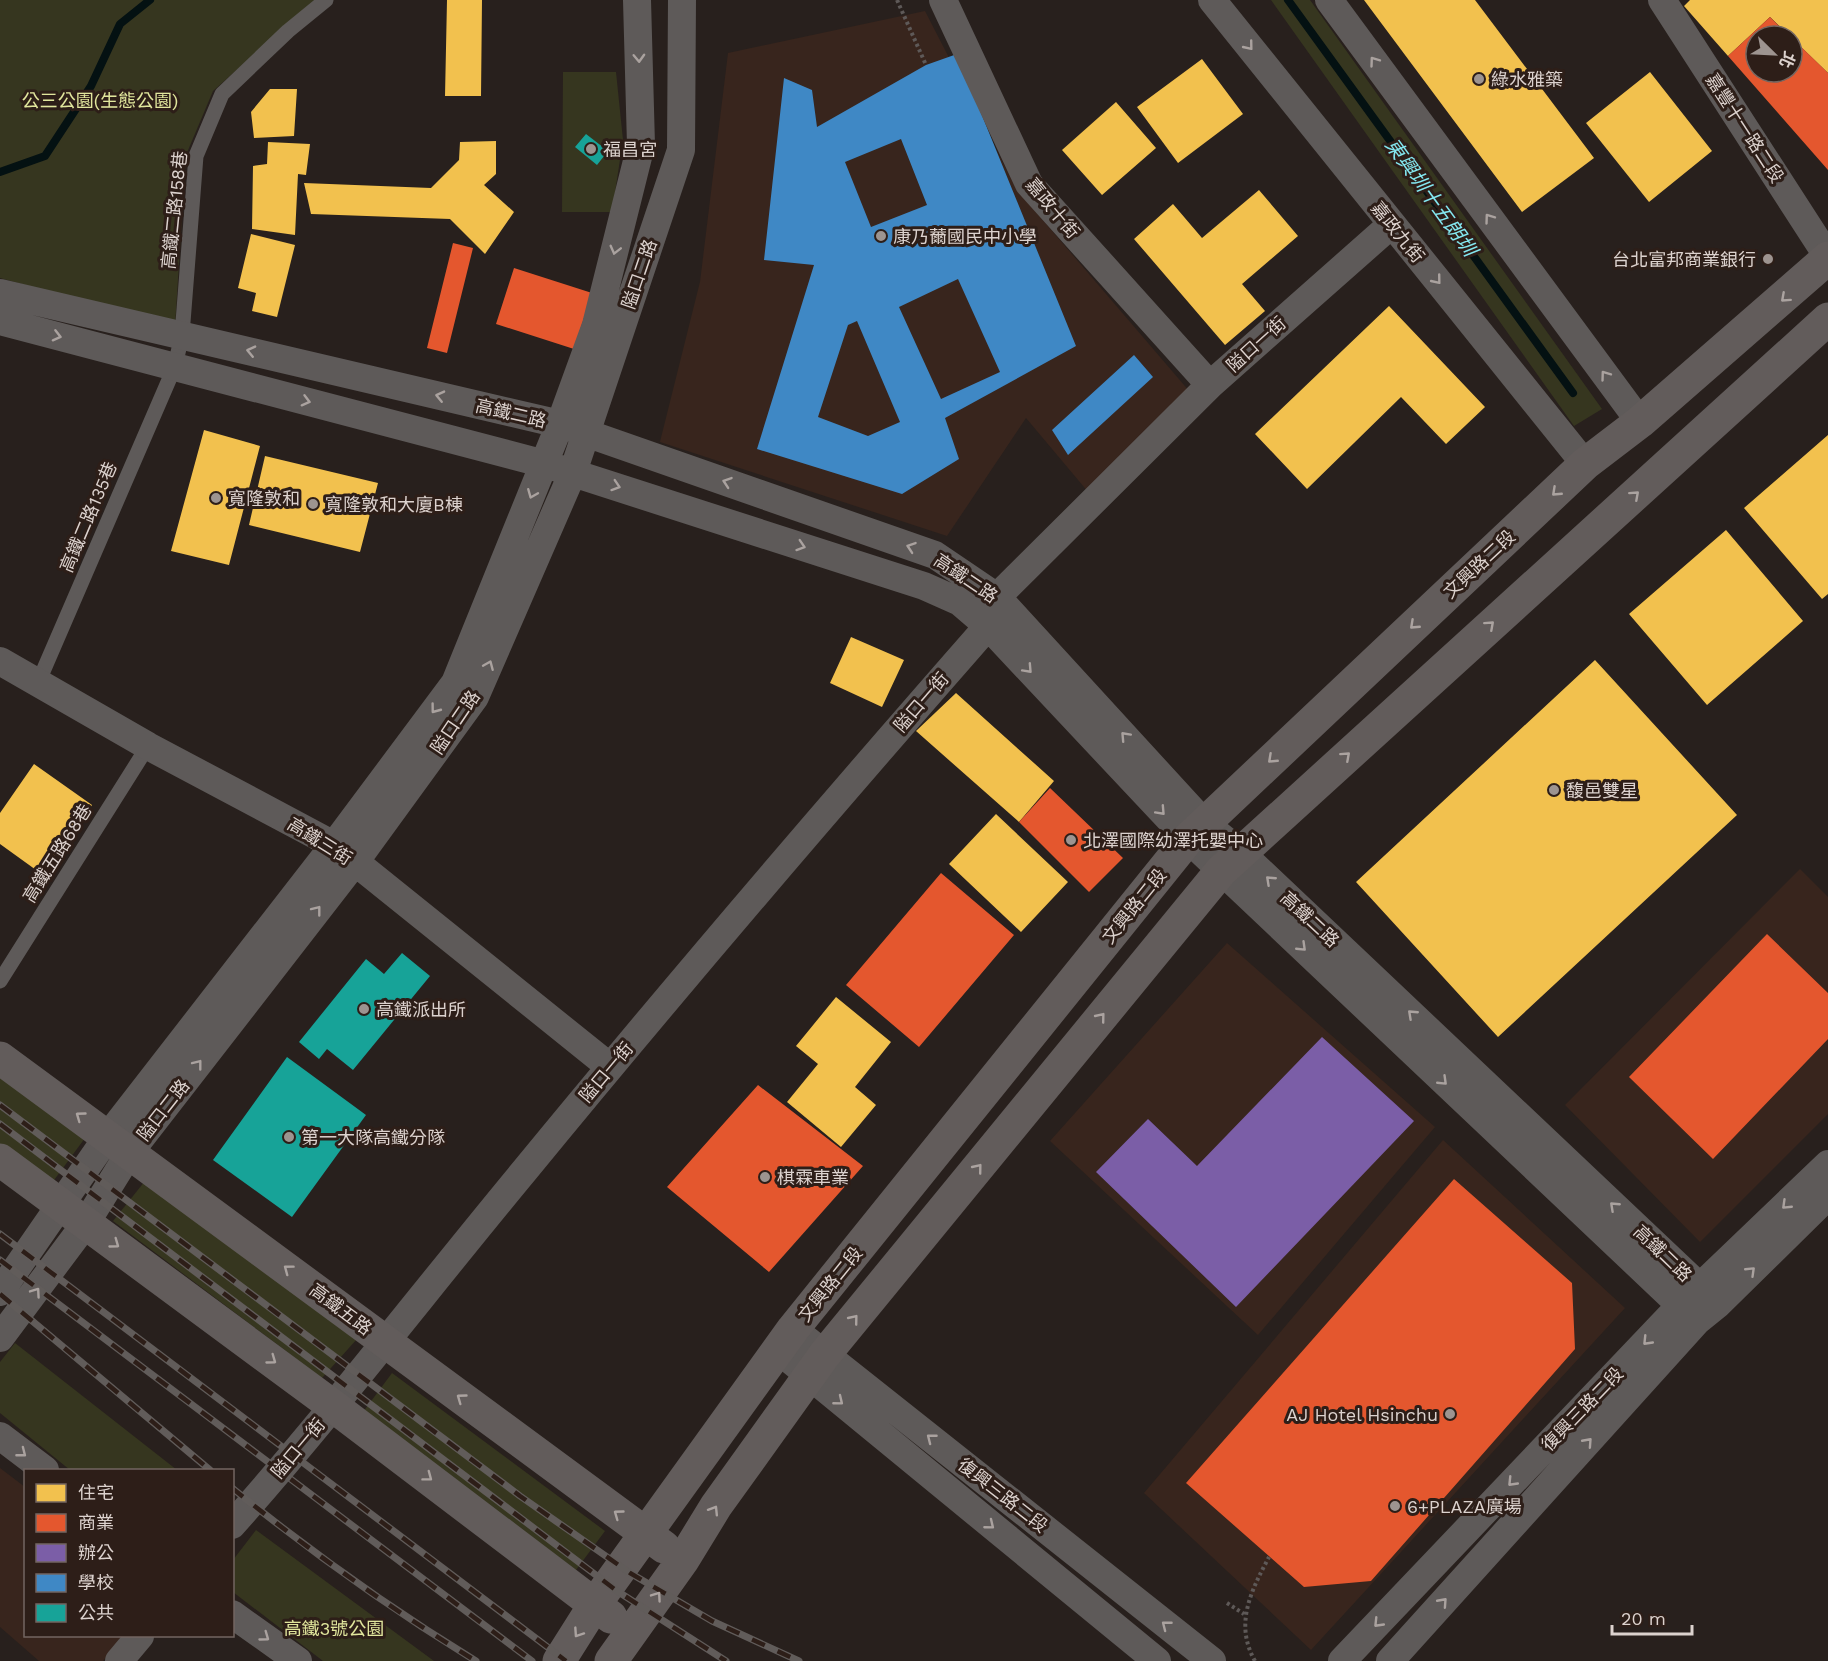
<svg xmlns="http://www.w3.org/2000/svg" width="1828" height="1661" font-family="'Work Sans','Noto Sans TC',sans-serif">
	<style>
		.built { fill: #38251d }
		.park { fill: #36361f }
		.homes { fill: #f2c14e }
		.shops { fill: #e4572e }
		.offices { fill: #7b5ea7 }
		.schools { fill: #3f88c5; fill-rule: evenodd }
		.public { fill: #17a398 }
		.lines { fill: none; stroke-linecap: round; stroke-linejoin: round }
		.stream { stroke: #041112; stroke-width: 8 }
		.path { stroke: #5e5958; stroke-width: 4; stroke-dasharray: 3 3; stroke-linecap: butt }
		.lane { stroke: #5e5a59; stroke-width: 15 }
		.street { stroke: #5e5a59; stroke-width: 28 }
		.secondary { stroke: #625c5b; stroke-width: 33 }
		.rail-casing { stroke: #615c5a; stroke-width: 7 }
		.rail { stroke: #2d1e18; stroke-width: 4.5; stroke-dasharray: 14; stroke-linecap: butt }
		.oneway { stroke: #aaa29f }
		.oneway2 { stroke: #aba3a0 }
		.poi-dot { fill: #9d9490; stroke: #2d1e18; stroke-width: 2 }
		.labels { text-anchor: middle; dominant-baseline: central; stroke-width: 6; stroke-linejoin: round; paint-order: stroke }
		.poi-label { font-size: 18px; fill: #dcd2ce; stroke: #2d1e18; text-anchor: start }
		.park-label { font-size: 18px; fill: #e1e69d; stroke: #2d1e18 }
		.street-label { font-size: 18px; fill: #dcd2ce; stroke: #2d1e18 }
		.water-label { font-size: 20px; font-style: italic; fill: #84e7f0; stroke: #2d1e18 }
	</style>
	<rect width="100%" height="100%" fill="#28201d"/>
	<path class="built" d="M 925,11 L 1017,190 L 1190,392 L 1089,493 L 1026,418 L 947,536 L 660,442 L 700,282 L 728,53 Z
		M 1800,869 L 1828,897 L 1828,1114 L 1700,1242 L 1565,1105 Z
		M 1227,943 L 1435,1127 L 1258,1335 L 1050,1141 Z
		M 1443,1140 L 1625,1308 L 1311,1650 L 1144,1493 Z
		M 0,1468 L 25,1487 L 26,1636 L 123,1636 L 103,1661 L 39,1661 L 0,1627 Z"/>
	<path class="park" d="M 0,0 L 315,0 L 213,91 L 186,155 L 175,326 L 0,278 Z
		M 1271,0 L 1310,0 L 1602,409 L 1574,426 Z
		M 563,72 L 616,72 L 623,140 L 612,212 L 562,212 Z
		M 0,1077 L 85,1138 L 49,1187 L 0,1150 Z
		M 145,1181 L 357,1339 L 322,1378 L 113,1221 Z
		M 15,1343 L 177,1470 L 70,1470 L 0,1413 L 0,1362 Z
		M 392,1373 L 605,1531 L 576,1570 L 363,1412 Z
		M 256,1530 L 434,1661 L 323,1661 L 233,1592 L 233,1560 Z"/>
	<path class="homes" d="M 447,0 L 482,0 L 481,96 L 445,96 Z
		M 1364,0 L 1475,0 L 1594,158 L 1522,212 Z
		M 1690,0 L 1828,0 L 1828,73 L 1770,17 L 1728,56 L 1684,6 Z
		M 1202,59 L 1243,114 L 1178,163 L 1137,107 Z
		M 1650,72 L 1712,151 L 1649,202 L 1586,123 Z
		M 270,89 L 297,89 L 294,136 L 254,138 L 251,112 Z
		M 1116,102 L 1156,148 L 1102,195 L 1062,150 Z
		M 496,141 L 496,174 L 484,185 L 514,212 L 485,254 L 450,219 L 311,214 L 304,183 L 431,188 L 459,160 L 460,142 Z
		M 268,142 L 310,144 L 306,175 L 298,174 L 295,235 L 252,229 L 253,166 L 267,164 Z
		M 1259,190 L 1298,236 L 1242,284 L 1265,311 L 1225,345 L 1134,239 L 1173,204 L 1202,238 Z
		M 251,234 L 295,245 L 277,317 L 252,311 L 256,293 L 238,288 Z
		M 1389,306 L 1485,407 L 1446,444 L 1401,397 L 1307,489 L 1255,434 Z
		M 204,430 L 260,446 L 229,565 L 171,551 Z
		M 1828,435 L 1828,594 L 1822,599 L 1744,508 Z
		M 265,456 L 378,483 L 360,552 L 249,525 Z
		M 1726,530 L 1803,621 L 1707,705 L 1629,614 Z
		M 851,637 L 904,660 L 882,707 L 830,683 Z
		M 1595,660 L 1737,815 L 1498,1037 L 1356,882 Z
		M 956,693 L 1054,781 L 1019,822 L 916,731 Z
		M 34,764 L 92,805 L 43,875 L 0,844 L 0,813 Z
		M 996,814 L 1068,882 L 1021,932 L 949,864 Z
		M 836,997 L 891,1042 L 855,1087 L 876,1105 L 841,1147 L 787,1102 L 818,1064 L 796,1046 Z"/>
	<path class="shops" d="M 1770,17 L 1789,36 L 1756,36 L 1756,72 L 1792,72 L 1792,38 L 1828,73 L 1828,170 L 1728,56 Z
		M 453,243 L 473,248 L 447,353 L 427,348 Z
		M 514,268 L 592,293 L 574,349 L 496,324 Z
		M 1050,788 L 1123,858 L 1089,892 L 1019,822 Z
		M 941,873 L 1014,935 L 919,1047 L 846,985 Z
		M 1767,934 L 1828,993 L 1828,1039 L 1713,1159 L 1629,1077 Z
		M 758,1085 L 863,1166 L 769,1272 L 667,1187 Z
		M 1454,1179 L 1572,1283 L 1575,1349 L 1371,1581 L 1304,1587 L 1186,1483 Z"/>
	<path class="offices" d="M 1322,1037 L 1414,1121 L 1236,1307 L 1096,1172 L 1148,1119 L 1197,1166 Z"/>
	<path class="schools" d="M 957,54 L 1076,346 L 945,418 L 959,459 L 902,494 L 757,449 L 814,265 L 764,260 L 784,78 L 812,90 L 817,127 L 926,65 ZM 901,139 L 927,205 L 871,227 L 845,162 ZM 958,279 L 1000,372 L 941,399 L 899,307 ZM 857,321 L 900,422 L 868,436 L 818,417 L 848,325 Z
		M 1134,355 L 1153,377 L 1068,455 L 1052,430 Z"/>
	<path class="public" d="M 586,134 L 608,151 L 597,165 L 575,147 Z
		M 402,953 L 430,976 L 353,1070 L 327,1049 L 319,1059 L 299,1042 L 366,959 L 384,974 Z
		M 287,1057 L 366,1115 L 292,1217 L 213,1160 Z"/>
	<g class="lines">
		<path class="stream" d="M 1288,0 L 1573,393
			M 0,172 L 45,156 L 91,86 L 120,24 L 150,0"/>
		<path class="path" d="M 897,0 L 926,65
			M 1227,1603 L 1244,1614
			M 1255,1661 C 1234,1624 1251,1591 1269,1557"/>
		<path class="lane" d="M 38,683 L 175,366 L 182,335 L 196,156 L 222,94 L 288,31 L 326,0
			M 0,981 L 148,746"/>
		<path class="street" d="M 943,0 L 1029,184 L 1210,385
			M 1212,0 L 1585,464
			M 1329,0 L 1640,422
			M 1662,0 L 1828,257
			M 0,293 L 560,424 L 935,555 L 997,597 L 1204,823 L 1240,852 L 1718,1304
			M 0,321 L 545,464 L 924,586 L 960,602 L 988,626 L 1188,839 L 1697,1321
			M 997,597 L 1210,385 L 1392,224
			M 0,661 L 148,746 L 334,845 L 610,1067
			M 0,1292 L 108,1136 L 334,845 L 455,683 L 560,424 L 596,325 L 641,145 L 637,0
			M 793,1329 L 1212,1661
			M 0,1338 L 86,1223 L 130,1152 L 355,862 L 475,697 L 573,472 L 681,150 L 682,0
			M 778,1350 L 1157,1661
			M 0,1436 L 45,1470
			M 232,1525 C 334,1410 427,1288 525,1170 C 676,986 831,805 988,626
			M 232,1614 L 298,1661
			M 119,1661 L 140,1636
			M 1342,1661 L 1680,1306 L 1828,1164
			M 1390,1661 L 1697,1321 L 1718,1304 L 1828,1196"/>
		<path class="secondary" d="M 0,1058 L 664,1547
			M 0,1160 L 333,1406 L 611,1617
			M 559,1661 L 595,1604 L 793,1329 L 1188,839 L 1585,464 L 1640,422 L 1828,258
			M 611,1661 L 683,1560 L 716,1506 L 825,1354 L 1221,871 L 1828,319"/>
		<defs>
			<path id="rail" d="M 0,1105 L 520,1496 L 630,1573 L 712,1621 L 799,1661
				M 0,1124 L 617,1591 L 726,1661
				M 0,1234 L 566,1661
				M 0,1260 L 532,1661
				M 0,1294 L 210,1470
				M 232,1488 C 310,1551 391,1609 476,1661"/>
		</defs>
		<use href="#rail" class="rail-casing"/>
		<use href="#rail" class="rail"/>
	</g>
	<defs><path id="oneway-chevron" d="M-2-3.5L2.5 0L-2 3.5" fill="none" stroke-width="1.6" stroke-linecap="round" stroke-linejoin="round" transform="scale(1.5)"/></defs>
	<g class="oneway">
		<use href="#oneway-chevron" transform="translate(1249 46) rotate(51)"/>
		<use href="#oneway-chevron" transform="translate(639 58) rotate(88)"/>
		<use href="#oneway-chevron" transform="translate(1374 61) rotate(-126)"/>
		<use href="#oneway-chevron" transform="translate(1489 218) rotate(-126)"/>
		<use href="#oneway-chevron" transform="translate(615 250) rotate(104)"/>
		<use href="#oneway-chevron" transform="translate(1437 280) rotate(51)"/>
		<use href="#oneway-chevron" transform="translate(57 336) rotate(14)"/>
		<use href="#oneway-chevron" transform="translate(251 351) rotate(-167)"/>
		<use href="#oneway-chevron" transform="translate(1605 375) rotate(-126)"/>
		<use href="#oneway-chevron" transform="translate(440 396) rotate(-167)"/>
		<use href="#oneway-chevron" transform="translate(306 401) rotate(15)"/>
		<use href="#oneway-chevron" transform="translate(727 482) rotate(-161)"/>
		<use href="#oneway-chevron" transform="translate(616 486) rotate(18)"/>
		<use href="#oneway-chevron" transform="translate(532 494) rotate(112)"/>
		<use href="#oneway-chevron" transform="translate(801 546) rotate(18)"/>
		<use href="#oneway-chevron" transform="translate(911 547) rotate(-161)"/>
		<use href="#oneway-chevron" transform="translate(489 665) rotate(-67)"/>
		<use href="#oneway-chevron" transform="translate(1028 669) rotate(47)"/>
		<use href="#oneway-chevron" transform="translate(435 709) rotate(127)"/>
		<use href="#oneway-chevron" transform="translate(1125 736) rotate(-133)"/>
		<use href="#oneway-chevron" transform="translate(1161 811) rotate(47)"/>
		<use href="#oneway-chevron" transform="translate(1270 880) rotate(-137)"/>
		<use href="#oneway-chevron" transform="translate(317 910) rotate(-52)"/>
		<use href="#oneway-chevron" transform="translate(1302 947) rotate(44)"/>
		<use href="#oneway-chevron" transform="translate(1412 1014) rotate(-137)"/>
		<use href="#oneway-chevron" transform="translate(198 1064) rotate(-52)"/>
		<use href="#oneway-chevron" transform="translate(1443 1081) rotate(44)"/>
		<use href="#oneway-chevron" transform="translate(1786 1205) rotate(136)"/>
		<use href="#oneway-chevron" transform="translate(1614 1206) rotate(-137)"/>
		<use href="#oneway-chevron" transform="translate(1751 1271) rotate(-44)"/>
		<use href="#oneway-chevron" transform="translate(36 1292) rotate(-55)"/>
		<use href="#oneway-chevron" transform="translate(1647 1341) rotate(134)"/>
		<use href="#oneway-chevron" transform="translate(839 1401) rotate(39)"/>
		<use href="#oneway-chevron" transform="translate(931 1438) rotate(-142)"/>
		<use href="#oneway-chevron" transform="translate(1588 1442) rotate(-48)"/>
		<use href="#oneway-chevron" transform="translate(22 1453) rotate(38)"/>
		<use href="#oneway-chevron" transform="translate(1512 1482) rotate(134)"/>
		<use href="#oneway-chevron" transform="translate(990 1525) rotate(39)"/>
		<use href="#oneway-chevron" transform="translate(1443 1602) rotate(-48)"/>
		<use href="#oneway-chevron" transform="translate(1378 1623) rotate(134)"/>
		<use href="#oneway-chevron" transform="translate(1166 1625) rotate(-142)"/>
		<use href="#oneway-chevron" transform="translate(265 1637) rotate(36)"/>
	</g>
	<g class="oneway2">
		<use href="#oneway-chevron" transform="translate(1785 298) rotate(138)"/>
		<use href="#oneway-chevron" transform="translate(1556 492) rotate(137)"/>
		<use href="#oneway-chevron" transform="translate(1635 495) rotate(-42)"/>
		<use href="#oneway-chevron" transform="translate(1414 625) rotate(137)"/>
		<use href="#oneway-chevron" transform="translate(1490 625) rotate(-42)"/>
		<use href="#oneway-chevron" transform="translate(1346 756) rotate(-42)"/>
		<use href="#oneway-chevron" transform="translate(1272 759) rotate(137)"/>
		<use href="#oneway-chevron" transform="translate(1101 1017) rotate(-51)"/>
		<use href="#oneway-chevron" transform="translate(80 1116) rotate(-144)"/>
		<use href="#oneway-chevron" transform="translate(978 1168) rotate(-51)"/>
		<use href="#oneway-chevron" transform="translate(115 1244) rotate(36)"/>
		<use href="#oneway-chevron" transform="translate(288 1269) rotate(-143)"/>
		<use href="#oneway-chevron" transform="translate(854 1319) rotate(-51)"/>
		<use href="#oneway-chevron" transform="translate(272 1360) rotate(36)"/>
		<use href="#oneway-chevron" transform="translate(461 1398) rotate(-144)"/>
		<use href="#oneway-chevron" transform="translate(428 1477) rotate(37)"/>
		<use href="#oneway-chevron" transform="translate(714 1510) rotate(-58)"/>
		<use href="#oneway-chevron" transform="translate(618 1514) rotate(-144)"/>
		<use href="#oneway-chevron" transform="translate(657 1596) rotate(-55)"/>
		<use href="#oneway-chevron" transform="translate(578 1633) rotate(124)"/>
	</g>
	<g class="poi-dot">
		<circle cx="1479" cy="79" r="6"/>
		<circle cx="591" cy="149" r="6"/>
		<circle cx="881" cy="236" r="6"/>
		<circle cx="1768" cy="259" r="6"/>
		<circle cx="216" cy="498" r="6"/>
		<circle cx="313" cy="504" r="6"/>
		<circle cx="1554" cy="790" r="6"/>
		<circle cx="1071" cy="840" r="6"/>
		<circle cx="364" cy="1009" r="6"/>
		<circle cx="289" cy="1137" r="6"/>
		<circle cx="765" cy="1177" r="6"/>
		<circle cx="1450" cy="1414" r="6"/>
		<circle cx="1395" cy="1506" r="6"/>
	</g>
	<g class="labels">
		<g class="poi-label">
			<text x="1491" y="79">綠水雅築</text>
			<text x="603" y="149">福昌宮</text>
			<text x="893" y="236">康乃薾國民中小學</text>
			<text x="1756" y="259" text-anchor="end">台北富邦商業銀行</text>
			<text x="228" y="498">寬隆敦和</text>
			<text x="325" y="504">寬隆敦和大廈B棟</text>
			<text x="1566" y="790">馥邑雙星</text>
			<text x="1083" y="840">北澤國際幼澤托嬰中心</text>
			<text x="376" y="1009">高鐵派出所</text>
			<text x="301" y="1137">第一大隊高鐵分隊</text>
			<text x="777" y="1177">棋霖車業</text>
			<text x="1438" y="1414" text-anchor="end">AJ Hotel Hsinchu</text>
			<text x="1407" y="1506">6+PLAZA廣場</text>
		</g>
		<g class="park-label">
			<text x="100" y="100">公三公園(生態公園)</text>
			<text x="334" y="1628">高鐵3號公園</text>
		</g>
		<g class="street-label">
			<text transform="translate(1745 128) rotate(57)">嘉豐十一路二段</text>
			<text transform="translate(1053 208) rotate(50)">嘉政十街</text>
			<text transform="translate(174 210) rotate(-84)">高鐵二路158巷</text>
			<text transform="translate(1398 232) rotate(51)">嘉政九街</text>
			<text transform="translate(639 274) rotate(-71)">隘口二路</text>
			<text transform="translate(1256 344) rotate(-42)">隘口一街</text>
			<text transform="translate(511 413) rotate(13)">高鐵二路</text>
			<text transform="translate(88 517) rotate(-67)">高鐵二路135巷</text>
			<text transform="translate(1479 564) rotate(-43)">文興路二段</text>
			<text transform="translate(966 578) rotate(34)">高鐵二路</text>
			<text transform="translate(921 702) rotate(-49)">隘口一街</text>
			<text transform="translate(455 722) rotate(-56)">隘口二路</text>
			<text transform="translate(320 841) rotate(32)">高鐵三街</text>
			<text transform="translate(57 853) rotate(-58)">高鐵五路68巷</text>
			<text transform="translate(1134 906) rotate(-51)">文興路二段</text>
			<text transform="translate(1310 919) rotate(43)">高鐵二路</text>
			<text transform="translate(606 1072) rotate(-50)">隘口一街</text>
			<text transform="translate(163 1110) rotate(-52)">隘口二路</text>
			<text transform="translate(1663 1253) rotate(44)">高鐵二路</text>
			<text transform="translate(830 1284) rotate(-51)">文興路二段</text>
			<text transform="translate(341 1309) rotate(37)">高鐵五路</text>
			<text transform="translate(1582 1409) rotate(-46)">復興三路二段</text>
			<text transform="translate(298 1448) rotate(-50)">隘口一街</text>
			<text transform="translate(1003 1495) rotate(38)">復興三路二段</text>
		</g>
		<g class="water-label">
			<text transform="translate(1431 197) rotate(54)">東興圳十五朗圳</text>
		</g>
	</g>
	<rect x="24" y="1469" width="210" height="168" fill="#2d1e18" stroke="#736661" stroke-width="1.5"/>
	<rect x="36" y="1484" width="30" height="18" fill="#f2c14e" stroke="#736661" stroke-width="1.5"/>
	<text x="78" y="1499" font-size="18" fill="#dcd2ce">住宅</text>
	<rect x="36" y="1514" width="30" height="18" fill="#e4572e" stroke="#736661" stroke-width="1.5"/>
	<text x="78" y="1529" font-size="18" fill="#dcd2ce">商業</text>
	<rect x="36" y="1544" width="30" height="18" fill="#7b5ea7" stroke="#736661" stroke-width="1.5"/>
	<text x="78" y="1559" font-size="18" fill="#dcd2ce">辦公</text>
	<rect x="36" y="1574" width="30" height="18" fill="#3f88c5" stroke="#736661" stroke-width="1.5"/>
	<text x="78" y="1589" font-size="18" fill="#dcd2ce">學校</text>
	<rect x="36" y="1604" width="30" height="18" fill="#17a398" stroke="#736661" stroke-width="1.5"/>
	<text x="78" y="1619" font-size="18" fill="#dcd2ce">公共</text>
	<g transform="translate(1774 54) rotate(114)"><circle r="28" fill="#2d1e18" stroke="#736661" stroke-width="1.5"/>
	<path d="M0-4.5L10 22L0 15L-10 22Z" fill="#9d9490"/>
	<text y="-9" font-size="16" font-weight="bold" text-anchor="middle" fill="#dcd2ce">北</text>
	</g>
	<path d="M1612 1625v9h80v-9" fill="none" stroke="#dcd2ce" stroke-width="3"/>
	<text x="1621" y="1625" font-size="18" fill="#dcd2ce" stroke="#2d1e18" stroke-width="4.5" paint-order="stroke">20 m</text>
</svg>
